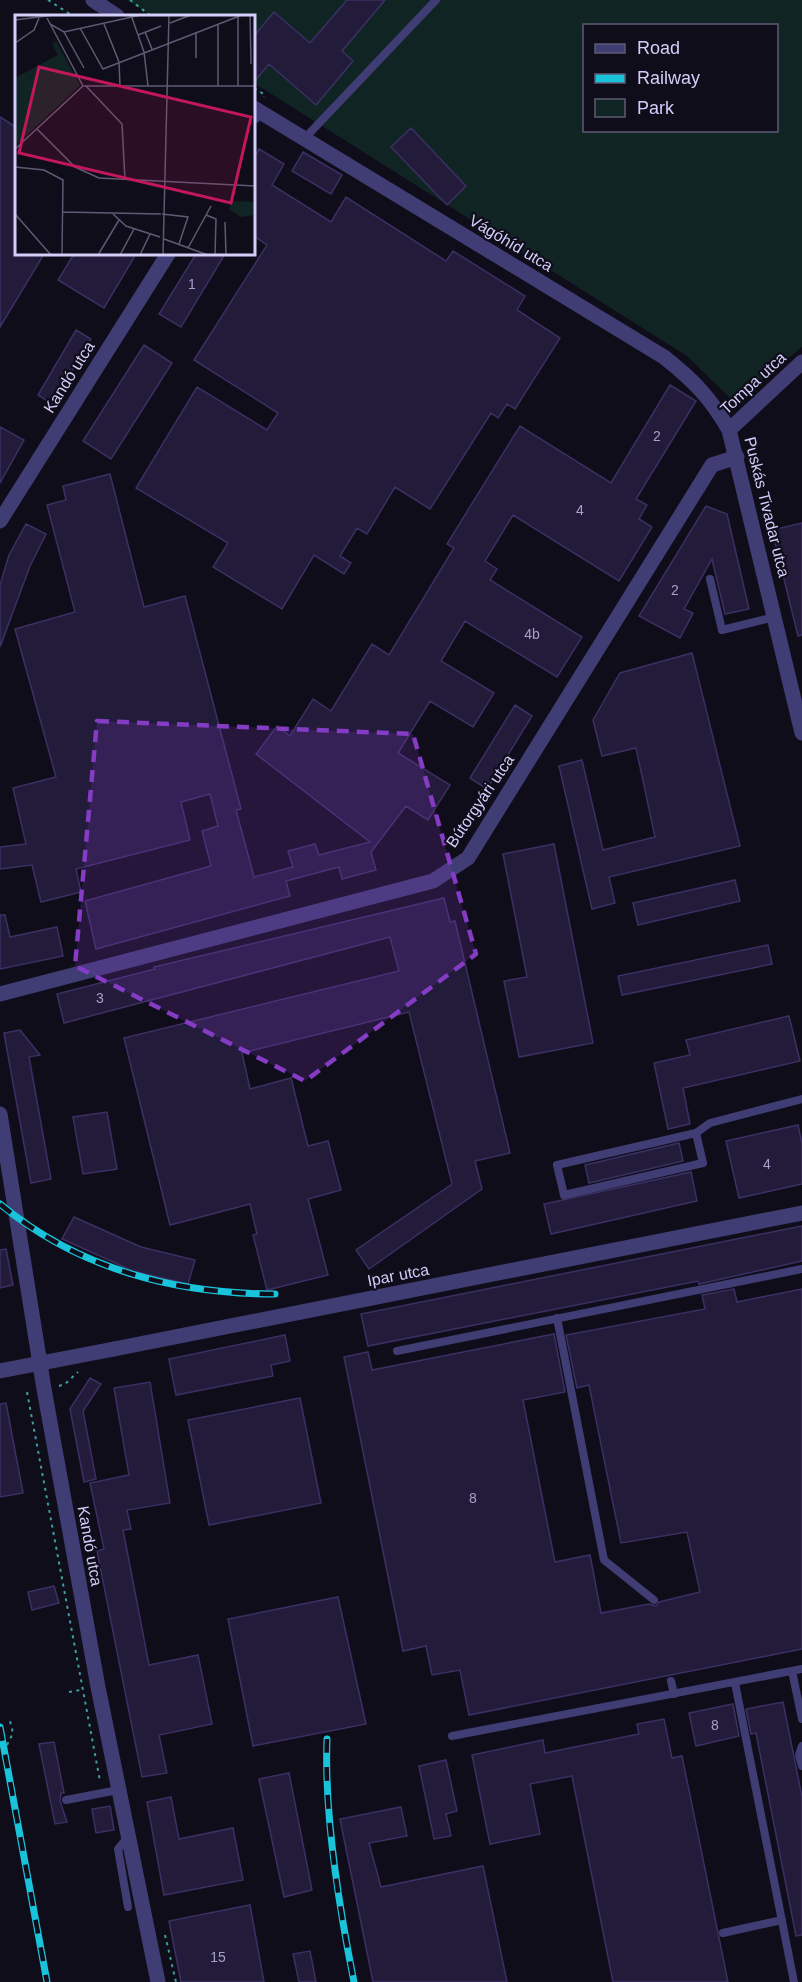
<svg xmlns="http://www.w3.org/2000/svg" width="802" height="1982" font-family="Arial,sans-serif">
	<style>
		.green { fill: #112424; fill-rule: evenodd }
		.building { fill: #221b3a; stroke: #3b3063; stroke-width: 1.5 }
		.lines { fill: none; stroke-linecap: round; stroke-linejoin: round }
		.path { stroke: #3aa09c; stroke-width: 2; stroke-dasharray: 3 4.5; stroke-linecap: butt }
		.service { stroke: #403d75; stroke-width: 8 }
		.minor { stroke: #403d75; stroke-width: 15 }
		.tertiary { stroke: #403d75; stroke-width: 15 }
		.rail-casing { stroke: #19c3d9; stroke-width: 7 }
		.rail { stroke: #100d1b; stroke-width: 4.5; stroke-dasharray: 14; stroke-linecap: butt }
		.tertiary-bridge { stroke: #403d75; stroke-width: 15 }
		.marked { fill: #843cc5; fill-opacity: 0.2; stroke: #843cc5; stroke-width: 4.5; stroke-dasharray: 12 8; stroke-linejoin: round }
		.labels { text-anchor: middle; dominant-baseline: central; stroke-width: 4.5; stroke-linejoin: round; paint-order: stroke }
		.number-label { font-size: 14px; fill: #a7a0c9 }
		.street-label { font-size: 16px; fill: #d3cdf9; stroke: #100d1b }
		.inset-road { fill: none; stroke: #5e5a74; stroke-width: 1.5 }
		.view { fill: #c2185b; fill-opacity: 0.15; stroke: #c2185b; stroke-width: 3 }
		.inset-edge { fill: none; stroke: #d3cdf9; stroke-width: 3 }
	</style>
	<rect width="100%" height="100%" fill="#100d1b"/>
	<path class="green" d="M 127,0 L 802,0 L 802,347 L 735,403 L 687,356 L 254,83 L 254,16 L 152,16 ZM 584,26 L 776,26 L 776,130 L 584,130 Z"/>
	<path class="building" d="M 347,0 L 385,0 L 342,51 L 353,61 L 316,105 L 269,64 L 254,82 L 254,36 L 274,12 L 310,43 Z
		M 0,117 L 16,127 L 16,254 L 44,254 L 0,327 Z
		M 411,128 L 466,186 L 447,205 L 391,147 Z
		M 259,149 L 284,164 L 272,185 L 331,222 L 346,197 L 446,261 L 453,251 L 525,296 L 517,310 L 560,338 L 515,409 L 507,404 L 498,418 L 491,413 L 430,509 L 395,487 L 367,534 L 357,528 L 340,556 L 351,563 L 344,574 L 314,555 L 282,609 L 213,567 L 228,543 L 136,488 L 197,387 L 267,430 L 278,413 L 194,360 L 267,245 L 254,236 L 254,158 Z
		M 303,152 L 342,175 L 331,194 L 292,171 Z
		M 74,254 L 136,254 L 104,308 L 58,280 Z
		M 196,254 L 225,254 L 181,327 L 159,314 Z
		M 76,330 L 91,339 L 52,404 L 38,395 Z
		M 144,345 L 172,363 L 111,459 L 83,441 Z
		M 670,385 L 696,401 L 636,499 L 647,505 L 639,519 L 652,527 L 619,581 L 513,515 L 485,561 L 497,569 L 490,580 L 582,637 L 557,677 L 465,621 L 441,661 L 494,693 L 473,727 L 430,701 L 398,753 L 450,785 L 428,820 L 406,806 L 371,852 L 376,870 L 342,879 L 339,867 L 286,881 L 290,896 L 96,949 L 85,901 L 211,866 L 202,831 L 218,826 L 210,794 L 181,802 L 190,840 L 76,869 L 81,892 L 41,902 L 32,865 L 0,869 L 0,847 L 26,844 L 13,788 L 56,777 L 15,629 L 75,612 L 47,505 L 66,500 L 63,486 L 110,474 L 144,607 L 185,596 L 241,809 L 236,810 L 254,877 L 293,867 L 288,851 L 315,844 L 319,855 L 370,842 L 256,754 L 277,726 L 290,736 L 313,699 L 331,711 L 372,644 L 389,655 L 454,548 L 447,544 L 520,426 L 611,483 Z
		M 0,427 L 24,440 L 0,483 Z
		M 706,506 L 727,514 L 749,609 L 725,614 L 712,559 L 684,609 L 693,613 L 680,638 L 639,616 Z
		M 802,523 L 802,635 L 798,636 L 772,530 Z
		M 26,524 L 46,534 L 30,566 L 0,647 L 0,585 L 9,555 Z
		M 692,653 L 740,846 L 609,877 L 615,903 L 592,909 L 559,766 L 582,760 L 603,850 L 655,837 L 636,748 L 602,756 L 593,720 L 620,673 Z
		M 515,705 L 532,716 L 487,789 L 470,778 Z
		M 554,844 L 593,1043 L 519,1057 L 504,981 L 527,977 L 503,854 Z
		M 735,880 L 740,901 L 638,925 L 633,903 Z
		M 444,898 L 450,922 L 455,921 L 510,1153 L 475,1161 L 482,1189 L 369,1269 L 356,1250 L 452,1184 L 409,1012 L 242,1053 L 250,1089 L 291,1078 L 308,1146 L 328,1141 L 341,1190 L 308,1199 L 328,1275 L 267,1290 L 253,1235 L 257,1234 L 250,1204 L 170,1225 L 124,1038 L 399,971 L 390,937 L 64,1023 L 57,994 L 155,969 L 154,967 Z
		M 0,915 L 5,915 L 10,937 L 57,927 L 63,956 L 0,969 Z
		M 768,945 L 772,964 L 622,995 L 618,976 Z
		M 789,1016 L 800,1061 L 683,1088 L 690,1124 L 668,1129 L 654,1063 L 690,1055 L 686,1040 Z
		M 20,1030 L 40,1055 L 29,1057 L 51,1179 L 31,1183 L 4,1033 Z
		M 107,1112 L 117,1169 L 83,1174 L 73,1117 Z
		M 798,1125 L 802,1144 L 802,1184 L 739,1198 L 726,1141 Z
		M 679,1143 L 683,1161 L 589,1183 L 585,1165 Z
		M 691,1172 L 697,1201 L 551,1234 L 544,1204 Z
		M 74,1217 L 141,1247 L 195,1260 L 188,1284 L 133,1271 L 62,1239 Z
		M 802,1226 L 802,1261 L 699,1284 L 698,1281 L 368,1346 L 361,1314 Z
		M 6,1249 L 13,1285 L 0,1288 L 0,1250 Z
		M 734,1289 L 737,1302 L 802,1289 L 802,1649 L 469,1715 L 460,1670 L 432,1675 L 426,1646 L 403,1651 L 344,1357 L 368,1352 L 372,1370 L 554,1334 L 565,1392 L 523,1400 L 555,1562 L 590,1555 L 601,1613 L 649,1604 L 656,1606 L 659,1602 L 700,1592 L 687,1532 L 621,1543 L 589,1385 L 577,1388 L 566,1335 L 705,1309 L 702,1295 Z
		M 285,1335 L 290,1361 L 271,1365 L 273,1376 L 176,1395 L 169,1359 Z
		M 90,1378 L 101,1384 L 83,1411 L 96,1479 L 84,1482 L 70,1409 Z
		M 150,1382 L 170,1503 L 127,1510 L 131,1529 L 123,1530 L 124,1535 L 149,1665 L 198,1655 L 212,1724 L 159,1735 L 167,1773 L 142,1777 L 97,1551 L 104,1549 L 90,1483 L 129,1475 L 114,1388 Z
		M 300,1398 L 321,1503 L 209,1525 L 188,1420 Z
		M 6,1403 L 23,1493 L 0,1497 L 0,1404 Z
		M 54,1586 L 59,1603 L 32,1610 L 28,1592 Z
		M 338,1597 L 366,1724 L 253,1746 L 228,1619 Z
		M 783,1702 L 802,1797 L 802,1935 L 796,1936 L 756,1733 L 751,1734 L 746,1709 Z
		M 733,1704 L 739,1736 L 696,1746 L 689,1713 Z
		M 664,1719 L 672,1758 L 682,1756 L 728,1982 L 613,1982 L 572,1776 L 530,1784 L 540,1834 L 490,1844 L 472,1755 L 543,1740 L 545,1753 L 639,1734 L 637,1724 Z
		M 54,1742 L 64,1793 L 61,1793 L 60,1801 L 67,1822 L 55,1824 L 39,1744 Z
		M 446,1760 L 457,1811 L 446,1814 L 451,1836 L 434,1839 L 419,1766 Z
		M 289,1773 L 312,1890 L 284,1897 L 259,1779 Z
		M 171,1797 L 179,1839 L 233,1828 L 243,1880 L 164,1895 L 147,1802 Z
		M 110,1806 L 114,1830 L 96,1833 L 92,1809 Z
		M 401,1807 L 407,1836 L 369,1843 L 381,1887 L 483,1866 L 507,1982 L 373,1982 L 340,1819 Z
		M 250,1905 L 264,1982 L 181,1982 L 169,1921 Z
		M 310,1951 L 316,1982 L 299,1982 L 293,1954 Z"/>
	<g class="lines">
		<path class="path" d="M 48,0 L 73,16
			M 130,0 L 151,16
			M 254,88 L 265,95 L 264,97
			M 59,1386 L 65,1384 L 78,1372
			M 27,1392 L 100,1781
			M 69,1692 L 80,1690
			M 7,1745 L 13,1733 L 10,1721
			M 165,1935 L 176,1982"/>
		<path class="service" d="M 304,139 L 436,0
			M 710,579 L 722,630 L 775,617
			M 696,1133 L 703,1163 L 564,1195 L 557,1165 L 696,1133 L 710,1123 L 802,1099
			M 557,1318 L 604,1560 L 654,1600
			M 397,1351 L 802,1269
			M 792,1671 L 802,1719
			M 671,1681 L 674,1694
			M 735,1683 L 794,1982
			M 452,1736 L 802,1669
			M 802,1746 L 799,1755 L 802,1766
			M 66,1800 L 118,1790
			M 127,1838 L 118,1849 L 128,1907
			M 723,1933 L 782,1920"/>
		<path class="minor" d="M 257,110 L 664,357 C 693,380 710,397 729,430 L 802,733
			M 729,430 L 802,362
			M 0,994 L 433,881 L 468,858 L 712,465 L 737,457"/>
		<path class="tertiary" d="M 93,0 L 117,16
			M 254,108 L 257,110 L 254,116
			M 0,521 L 168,254
			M 0,1114 L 44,1389 L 98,1687 L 158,1982
			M 114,1349 L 802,1213"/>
		<defs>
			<path id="rail" d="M 0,1204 C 78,1269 176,1294 275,1294
				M 0,1727 L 47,1982
				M 327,1739 C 324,1815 339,1907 354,1982"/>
		</defs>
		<use href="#rail" class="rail-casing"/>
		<use href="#rail" class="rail"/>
		<path class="tertiary-bridge" d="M 0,1371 L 114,1349"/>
	</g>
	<path class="marked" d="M 97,721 L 413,734 L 476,954 L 305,1081 L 75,966 Z"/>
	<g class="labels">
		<g class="number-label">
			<text x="192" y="284">1</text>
			<text x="657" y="436">2</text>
			<text x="580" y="510">4</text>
			<text x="675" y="590">2</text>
			<text x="532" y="634">4b</text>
			<text x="100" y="998">3</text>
			<text x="767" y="1164">4</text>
			<text x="473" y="1498">8</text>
			<text x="715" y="1725">8</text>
			<text x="218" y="1957">15</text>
		</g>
		<g class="street-label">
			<text transform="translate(511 243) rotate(31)">Vágóhíd utca</text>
			<text transform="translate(69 377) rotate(-58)">Kandó utca</text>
			<text transform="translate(753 383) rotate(-43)">Tompa utca</text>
			<text transform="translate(767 507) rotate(76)">Puskás Tivadar utca</text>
			<text transform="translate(480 801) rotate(-56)">Bútorgyári utca</text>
			<text transform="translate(398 1275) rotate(-11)">Ipar utca</text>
			<text transform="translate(90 1546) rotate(80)">Kandó utca</text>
		</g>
	</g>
	<g transform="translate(15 15)">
		<rect width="240" height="240" fill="#100d1b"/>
		<path d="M 41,26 L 65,70 L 0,131 L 0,63 L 43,40 L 37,29 ZM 216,186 L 240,187 L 240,200 L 226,202 L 215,195 Z" fill="#112424"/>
		<path class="inset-road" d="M 116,0 L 129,37 L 133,71M 235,0 L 236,49M 223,2 L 223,71M 32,3 L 68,71M 0,5 L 39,0M 155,8 L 176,0M 35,9 L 49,17 L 126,0M 89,9 L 104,47 L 105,71M 203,9 L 203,71M 65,13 L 88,54 L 227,0M 49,17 L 69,53M 130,17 L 137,34M 123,20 L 146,11M 0,28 L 19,15 L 24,3M 181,43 L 181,17M 71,71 L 107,109 L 110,165M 22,114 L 60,152 L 84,163 L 240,171M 0,134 L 68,71 L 240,71M 0,152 L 29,155 L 48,165 L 47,240M 47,197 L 146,199M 0,199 L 36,240M 98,199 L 111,211 L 145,222M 147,199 L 173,202 L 164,229M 191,200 L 201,204 L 200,240M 210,207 L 211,240M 149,224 L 193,240M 173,233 L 196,191M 83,240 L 104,205M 105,240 L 119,214M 125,240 L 135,219M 148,240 L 154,0"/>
		<path class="view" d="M 24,52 L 236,102 L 216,188 L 4,138 Z"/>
		<rect width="240" height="240" class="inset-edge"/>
	</g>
	<rect x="583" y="24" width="195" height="108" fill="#100d1b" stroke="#5e5a74" stroke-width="1.5"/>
	<rect x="595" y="44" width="30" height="9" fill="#403d75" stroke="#5e5a74" stroke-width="1.5"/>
	<text x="637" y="54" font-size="18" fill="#d3cdf9">Road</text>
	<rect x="595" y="74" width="30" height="9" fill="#19c3d9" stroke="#5e5a74" stroke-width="1.5"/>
	<text x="637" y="84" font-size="18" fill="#d3cdf9">Railway</text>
	<rect x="595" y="99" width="30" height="18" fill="#112424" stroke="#5e5a74" stroke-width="1.5"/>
	<text x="637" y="114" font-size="18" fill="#d3cdf9">Park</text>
</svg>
